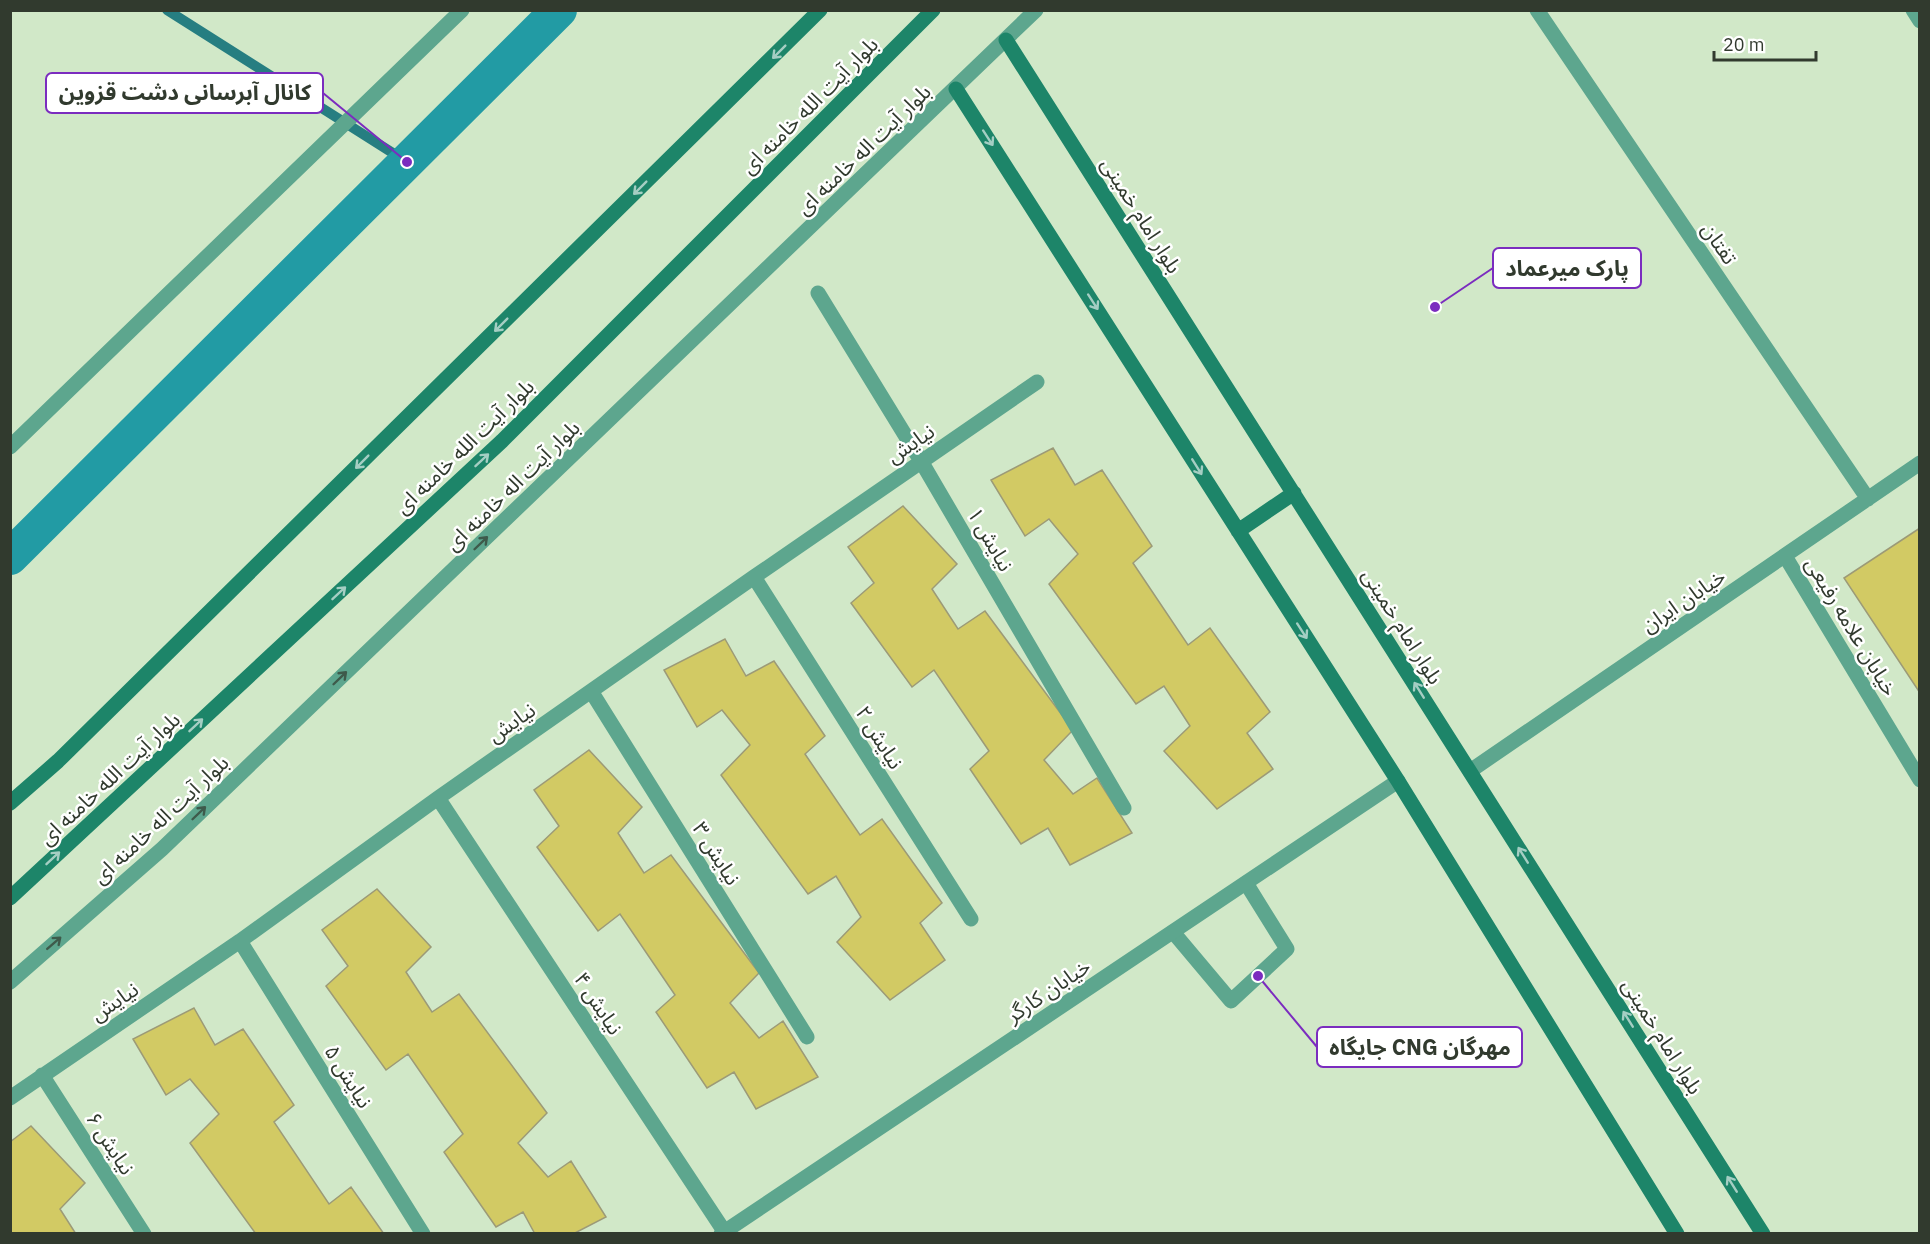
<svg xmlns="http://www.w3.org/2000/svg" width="1930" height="1244" font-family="'IBM Plex Sans','Noto Sans Arabic',sans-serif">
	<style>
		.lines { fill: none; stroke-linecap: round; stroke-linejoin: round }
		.stream { stroke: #267e81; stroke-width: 10 }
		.canal { stroke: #229ba4; stroke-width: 36 }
		.building { fill: #d2ca64; stroke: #9c9a77; stroke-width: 1.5 }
		.lane { stroke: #5da68e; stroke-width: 15 }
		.street { stroke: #5da68e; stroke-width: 15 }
		.secondary { stroke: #1d8569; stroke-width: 15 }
		.oneway { stroke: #a5cec3 }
		.oneway2 { stroke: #3e5a4b }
		.labels { text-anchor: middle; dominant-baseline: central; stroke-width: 5; stroke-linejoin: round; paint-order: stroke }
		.street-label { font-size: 21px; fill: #313a2e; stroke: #fff }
		.leader { fill: none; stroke: #7b2cbf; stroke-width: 2 }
		.callout-dot { fill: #7b2cbf; stroke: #fff; stroke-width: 2 }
		.callout { fill: #fff; stroke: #7b2cbf; stroke-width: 2 }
		.callout-label { font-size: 22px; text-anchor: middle; font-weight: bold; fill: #313a2e }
	</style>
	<rect width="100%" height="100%" fill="#d1e8c8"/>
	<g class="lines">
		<path class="stream" d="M 167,10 L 407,162"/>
		<path class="canal" d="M 10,557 L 559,10"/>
	</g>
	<path class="building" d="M 1053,448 L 1075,485 L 1102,470 L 1152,546 L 1133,563 L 1188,645 L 1210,628 L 1270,712 L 1247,733 L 1273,769 L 1217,809 L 1164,751 L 1190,726 L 1164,686 L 1136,704 L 1049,584 L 1078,554 L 1049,519 L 1025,536 L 991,480 Z
		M 903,506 L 957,564 L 932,589 L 958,629 L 985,611 L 1073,730 L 1044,760 L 1073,794 L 1097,778 L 1132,833 L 1070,865 L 1048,828 L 1021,844 L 970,769 L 989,751 L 934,670 L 912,687 L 851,603 L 874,583 L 848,547 Z
		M 1920,528 L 1920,693 L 1844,578 Z
		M 725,639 L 746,676 L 774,661 L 825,736 L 805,754 L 860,835 L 882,819 L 942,903 L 920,923 L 945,960 L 890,1000 L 837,942 L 861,917 L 836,876 L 808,894 L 721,775 L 750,745 L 722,710 L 697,727 L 664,670 Z
		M 589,750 L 642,807 L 618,833 L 644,873 L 671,855 L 759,973 L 730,1003 L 759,1038 L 783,1021 L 818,1077 L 756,1109 L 734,1072 L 707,1088 L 656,1012 L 675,995 L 620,914 L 598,931 L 537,847 L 559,826 L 534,790 Z
		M 377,889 L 431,947 L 406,972 L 432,1012 L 459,994 L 547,1113 L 518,1143 L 548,1177 L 571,1161 L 606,1217 L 573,1234 L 535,1234 L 523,1212 L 496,1227 L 444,1152 L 463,1134 L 408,1054 L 386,1070 L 326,986 L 348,966 L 322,930 Z
		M 194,1008 L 215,1045 L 243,1029 L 294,1105 L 274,1122 L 329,1204 L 351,1187 L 384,1234 L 256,1234 L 190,1143 L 219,1114 L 190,1079 L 166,1095 L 133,1039 Z
		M 31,1126 L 85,1183 L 60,1209 L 76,1234 L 10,1234 L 10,1142 Z"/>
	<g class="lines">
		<path class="lane" d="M 1173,932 L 1231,1001 L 1287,949 L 1246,883"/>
		<path class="street" d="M 1537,10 L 1868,499
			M 1913,10 L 1920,21
			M 818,293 L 921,461 L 1124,808
			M 10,447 L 462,10
			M 1785,556 L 1920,780
			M 754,577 L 971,919
			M 591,691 L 807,1037
			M 1470,771 L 1920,463
			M 438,798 L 724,1231
			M 240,941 L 423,1234
			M 10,982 L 162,849 L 1036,10
			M 42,1075 L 144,1234
			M 10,1098 L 240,941 L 438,798 L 754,577 L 1037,382
			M 721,1234 L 1398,781"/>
		<path class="secondary" d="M 1006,40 L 1763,1234
			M 956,89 L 1398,781 L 1677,1234
			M 1238,531 L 1294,493
			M 10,803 L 58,761 L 820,10
			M 10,898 L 502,441 L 933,10"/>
	</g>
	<defs><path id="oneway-shaft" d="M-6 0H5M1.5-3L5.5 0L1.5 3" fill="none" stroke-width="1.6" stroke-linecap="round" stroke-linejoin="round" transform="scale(1.5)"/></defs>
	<g class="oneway">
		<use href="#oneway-shaft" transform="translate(779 52) rotate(135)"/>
		<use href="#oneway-shaft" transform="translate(988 138) rotate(57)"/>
		<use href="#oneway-shaft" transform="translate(640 188) rotate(135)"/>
		<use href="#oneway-shaft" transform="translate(1093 302) rotate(57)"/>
		<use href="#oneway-shaft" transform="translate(501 325) rotate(135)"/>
		<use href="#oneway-shaft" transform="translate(482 460) rotate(-43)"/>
		<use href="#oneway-shaft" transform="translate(362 462) rotate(135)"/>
		<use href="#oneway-shaft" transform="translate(1197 467) rotate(58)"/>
		<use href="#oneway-shaft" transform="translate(339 593) rotate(-43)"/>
		<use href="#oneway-shaft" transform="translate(1302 631) rotate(57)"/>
		<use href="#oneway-shaft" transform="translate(1419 690) rotate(-122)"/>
		<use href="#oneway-shaft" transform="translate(196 725) rotate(-43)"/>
		<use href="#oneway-shaft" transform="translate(1523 855) rotate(-122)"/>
		<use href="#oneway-shaft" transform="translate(53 858) rotate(-43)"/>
		<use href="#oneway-shaft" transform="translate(1628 1019) rotate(-122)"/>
		<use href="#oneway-shaft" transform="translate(1732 1184) rotate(-122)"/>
	</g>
	<g class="oneway2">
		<use href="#oneway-shaft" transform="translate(481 543) rotate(-44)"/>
		<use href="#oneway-shaft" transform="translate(340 678) rotate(-44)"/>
		<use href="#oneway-shaft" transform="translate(199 813) rotate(-44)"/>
		<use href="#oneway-shaft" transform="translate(54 943) rotate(-41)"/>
	</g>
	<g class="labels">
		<g class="street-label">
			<text transform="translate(809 105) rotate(-45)">بلوار آیت الله خامنه ای</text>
			<text transform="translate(863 149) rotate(-44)">بلوار آیت اله خامنه ای</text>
			<text transform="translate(1142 215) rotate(58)">بلوار امام خمینی</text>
			<text transform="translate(1720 243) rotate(56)">تفتان</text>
			<text transform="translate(910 443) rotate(-34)">نیایش</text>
			<text transform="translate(464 446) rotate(-44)">بلوار آیت الله خامنه ای</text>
			<text transform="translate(512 485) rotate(-44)">بلوار آیت اله خامنه ای</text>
			<text transform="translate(991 539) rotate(60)">نیایش ۱</text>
			<text transform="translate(1683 600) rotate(-34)">خیابان ایران</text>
			<text transform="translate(1403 626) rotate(58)">بلوار امام خمینی</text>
			<text transform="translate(1852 626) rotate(59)">خیابان علامه رفیعی</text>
			<text transform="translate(511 722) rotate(-35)">نیایش</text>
			<text transform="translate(880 737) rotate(58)">نیایش ۲</text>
			<text transform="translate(109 778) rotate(-43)">بلوار آیت الله خامنه ای</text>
			<text transform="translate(160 819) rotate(-43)">بلوار آیت اله خامنه ای</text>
			<text transform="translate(717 853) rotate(58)">نیایش ۳</text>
			<text transform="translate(1048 990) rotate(-34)">خیابان کارگر</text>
			<text transform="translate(114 1001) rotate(-34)">نیایش</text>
			<text transform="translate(599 1003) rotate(57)">نیایش ۴</text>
			<text transform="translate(1663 1036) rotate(58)">بلوار امام خمینی</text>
			<text transform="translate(349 1076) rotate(58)">نیایش ۵</text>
			<text transform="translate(111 1143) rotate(57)">نیایش ۶</text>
		</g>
	</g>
	<path class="leader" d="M407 162L323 93M1435 307L1493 268M1258 976L1317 1047"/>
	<g class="callout-dot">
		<circle cx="407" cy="162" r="6"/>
		<circle cx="1435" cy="307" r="6"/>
		<circle cx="1258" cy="976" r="6"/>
	</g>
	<g class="callout">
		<rect x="46" y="73" width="277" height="40" rx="6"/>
		<rect x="1493" y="248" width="148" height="40" rx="6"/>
		<rect x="1317" y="1027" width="205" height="40" rx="6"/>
	</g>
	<g class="callout-label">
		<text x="185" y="100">کانال آبرسانی دشت قزوین</text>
		<text x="1567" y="276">پارک میرعماد</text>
		<text x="1420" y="1055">جایگاه CNG مهرگان</text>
	</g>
	<rect width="1930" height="1244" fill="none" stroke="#313a2e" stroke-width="24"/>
	<path d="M1714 51v9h102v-9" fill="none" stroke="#313a2e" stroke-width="3"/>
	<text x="1723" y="51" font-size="18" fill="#313a2e" stroke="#ffffff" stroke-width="4.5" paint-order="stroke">20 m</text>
</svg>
